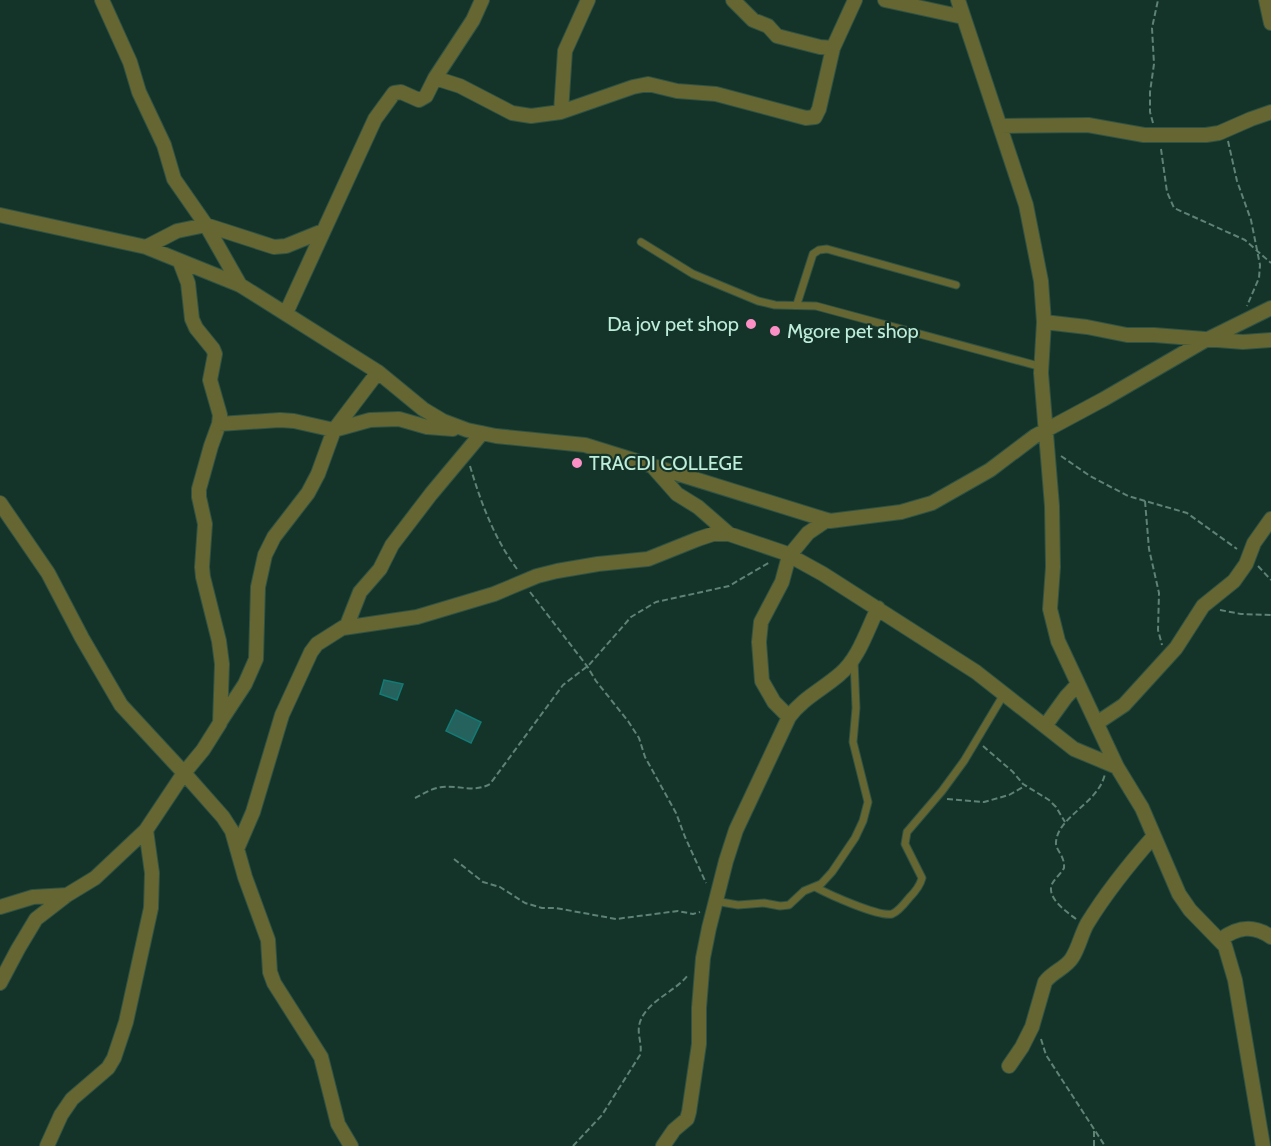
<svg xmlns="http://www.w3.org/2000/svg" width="1271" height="1146" font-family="Cabin,sans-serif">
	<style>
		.building { fill: #25615d; stroke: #147a75; stroke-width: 1.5 }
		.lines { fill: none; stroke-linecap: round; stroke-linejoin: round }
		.service-casing { stroke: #2f5245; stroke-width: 9 }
		.minor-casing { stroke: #2f5245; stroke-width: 16 }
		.path { stroke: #5d8375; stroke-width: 2; stroke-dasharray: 6 3; stroke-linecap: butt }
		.service { stroke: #656632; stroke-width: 7 }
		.minor { stroke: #656632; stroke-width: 14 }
		.poi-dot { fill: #fb8fc6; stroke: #143429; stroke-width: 2 }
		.labels { text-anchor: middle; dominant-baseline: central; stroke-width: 4.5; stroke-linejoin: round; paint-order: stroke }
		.poi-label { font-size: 20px; fill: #bfeddb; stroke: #143429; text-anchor: start }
	</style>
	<rect width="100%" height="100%" fill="#143429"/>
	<path class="building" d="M 384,680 L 403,684 L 397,700 L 380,694 Z
		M 456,710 L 481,722 L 471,743 L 446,731 Z"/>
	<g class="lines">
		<defs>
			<path id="service" d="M 641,242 L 693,274 L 758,301 L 775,305 L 816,306 L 1042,367
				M 797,304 L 813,254 L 819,250 L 827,249 L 956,285
				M 815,887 C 828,894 878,917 892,914 C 898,912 905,903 909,898 C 915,892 920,886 922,878 L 905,844 L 907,832 L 942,791 L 964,761 L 1004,694
				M 715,901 L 738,905 L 764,903 L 780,906 L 789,905 L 804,891 L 821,884 L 832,872 L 855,838 L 863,821 L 868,802 L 853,742 L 856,708 L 854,660"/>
			<path id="minor" d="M 102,0 L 130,62 L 139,92 L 164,145 L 174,179 L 206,225 L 240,285
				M 733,0 L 753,20 L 768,26 L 777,36 L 820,47 L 833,48
				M 885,0 L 963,17
				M 958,0 L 1026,205 L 1041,281 L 1044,322 L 1041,373 L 1052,506 L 1053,567 L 1050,609 L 1058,641 L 1117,767 L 1142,808 L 1179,894 L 1190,910 L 1225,946 L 1235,980 L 1263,1146
				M 1266,0 L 1271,23
				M 435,78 L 460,86 L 512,113 L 531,116 L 561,112 L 633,87 L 648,84 L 677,91 L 716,94 L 806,118 L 815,117 L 819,109 L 833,48 L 855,0
				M 561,112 L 565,51 L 588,0
				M 1001,126 L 1088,125 L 1144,135 L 1206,135 L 1219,133 L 1251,119 L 1271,112
				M 0,215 L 146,247 L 240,285 L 378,372 L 423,409 L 443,421 L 467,430 L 496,436 L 585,445 L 830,521 L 901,512 L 932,503 L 990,470 L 1035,436 L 1104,399 L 1204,341 L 1271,308
				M 146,247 L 177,231 L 206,225 L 274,247 L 286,246 L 323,231
				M 286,313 L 375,119 L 394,93 L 401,92 L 419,100 L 426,96 L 435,78 L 473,20 L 482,0
				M 1044,322 L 1087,327 L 1127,335 L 1154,335 L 1243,342 L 1271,340
				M 219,424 L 280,420 L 294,421 L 334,430 L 370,420 L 399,419 L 427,427 L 453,429
				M 654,468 L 677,494 L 698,507 L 729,534
				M 0,503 L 48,573 L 82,638 L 121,705 L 184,773 L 223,817 L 232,831 L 245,877 L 268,940 L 270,972 L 274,983 L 321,1057 L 338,1124 L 351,1146
				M 343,628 L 417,617 L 494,594 L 537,576 L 557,571 L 598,564 L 648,559 L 698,539 L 713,534 L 729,534 L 785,553 L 823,574 L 976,672 L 1074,749 L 1117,767
				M 789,717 L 774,702 L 762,681 L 759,642 L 761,622 L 782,582 L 789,556 L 808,533 L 827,520
				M 220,722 L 245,684 L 256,659 L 258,587 L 265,555 L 274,537 L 308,493 L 318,474 L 334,430 L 378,372
				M 1097,723 L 1124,705 L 1176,648 L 1203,606 L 1234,581 L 1246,564 L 1254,543 L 1271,519
				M 1045,726 L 1066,697 L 1078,684
				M 237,849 L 253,812 L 282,715 L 311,652 L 317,644 L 347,625 L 360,592 L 380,569 L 392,545 L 431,494 L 482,433
				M 0,907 L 33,897 L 67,895
				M 1220,940 C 1237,927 1253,924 1271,937
				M 0,983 L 18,949 L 36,919 L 67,895 L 95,878 L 146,830 L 184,773 L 203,750 L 220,723 L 222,664 L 219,641 L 203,577 L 202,567 L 205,524 L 199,497 L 199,489 L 211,446 L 219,424 L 220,415 L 210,380 L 215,354 L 213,349 L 196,328 L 192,319 L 188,283 L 180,262
				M 1009,1066 L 1022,1047 L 1032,1027 L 1045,982 C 1052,972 1066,968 1072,958 C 1079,947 1081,935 1087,924 C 1106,893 1130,863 1154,836
				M 47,1146 L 61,1115 L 72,1099 L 108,1068 L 114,1058 L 126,1022 L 151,908 L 152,873 L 146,830
				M 663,1146 L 674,1130 L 687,1119 L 689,1112 L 699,1044 L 699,1008 L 703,958 L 709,928 L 726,861 L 736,830 L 789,717 C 803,698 823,689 840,674 C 859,658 867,630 878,608"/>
		</defs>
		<use href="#service" class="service-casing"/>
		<use href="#minor" class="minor-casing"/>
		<path class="path" d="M 1153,123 L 1150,112 L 1150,92 L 1154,64 L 1152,28 L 1158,0
			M 1228,141 L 1237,181 L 1251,220 L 1260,265 L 1259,278 L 1247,306
			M 1161,149 L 1167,192 L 1174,208 L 1245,240 L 1271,263
			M 1061,456 L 1090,476 L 1128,496 L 1187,513 L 1237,549
			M 470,466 C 481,503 494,538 517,569
			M 1145,501 L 1149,549 L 1159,593 L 1158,630 L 1162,645
			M 1258,566 L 1271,580
			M 530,592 L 587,666 L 596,681 L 628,721 L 639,738 L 645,757 L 676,813 L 685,837 L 706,883
			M 1220,610 L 1241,614 L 1271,615
			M 983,746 L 1013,772 L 1023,784 L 1049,800 L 1056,807 L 1065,822
			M 415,798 C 423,794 432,788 442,787 C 459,785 474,793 490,784 L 563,685 L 589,665 L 631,617 L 656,602 L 729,586 L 770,562
			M 947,799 L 984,802 L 1009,795 L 1025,786
			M 454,859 L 483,882 L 500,887 L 525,903 L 542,908 L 556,908 L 616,919 L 678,911 L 693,914 L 700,912
			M 1076,919 C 1067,912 1046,898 1052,884 C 1055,878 1061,874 1064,868 C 1065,855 1055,850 1056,842 C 1058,816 1098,804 1105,774
			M 1041,1039 L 1046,1055 L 1105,1146
			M 573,1146 L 602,1115 L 640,1055 C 643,1044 636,1034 640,1022 C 647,1001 675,992 688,975
			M 1094,1146 L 1094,1131"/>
		<use href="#service" class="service"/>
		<use href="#minor" class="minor"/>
	</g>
	<g class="poi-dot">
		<circle cx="751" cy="324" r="6"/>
		<circle cx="775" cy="331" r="6"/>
		<circle cx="577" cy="463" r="6"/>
	</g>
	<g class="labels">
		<g class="poi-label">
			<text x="739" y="324" text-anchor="end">Da jov pet shop</text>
			<text x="787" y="331">Mgore pet shop</text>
			<text x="589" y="463">TRACDI COLLEGE</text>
		</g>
	</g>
</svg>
